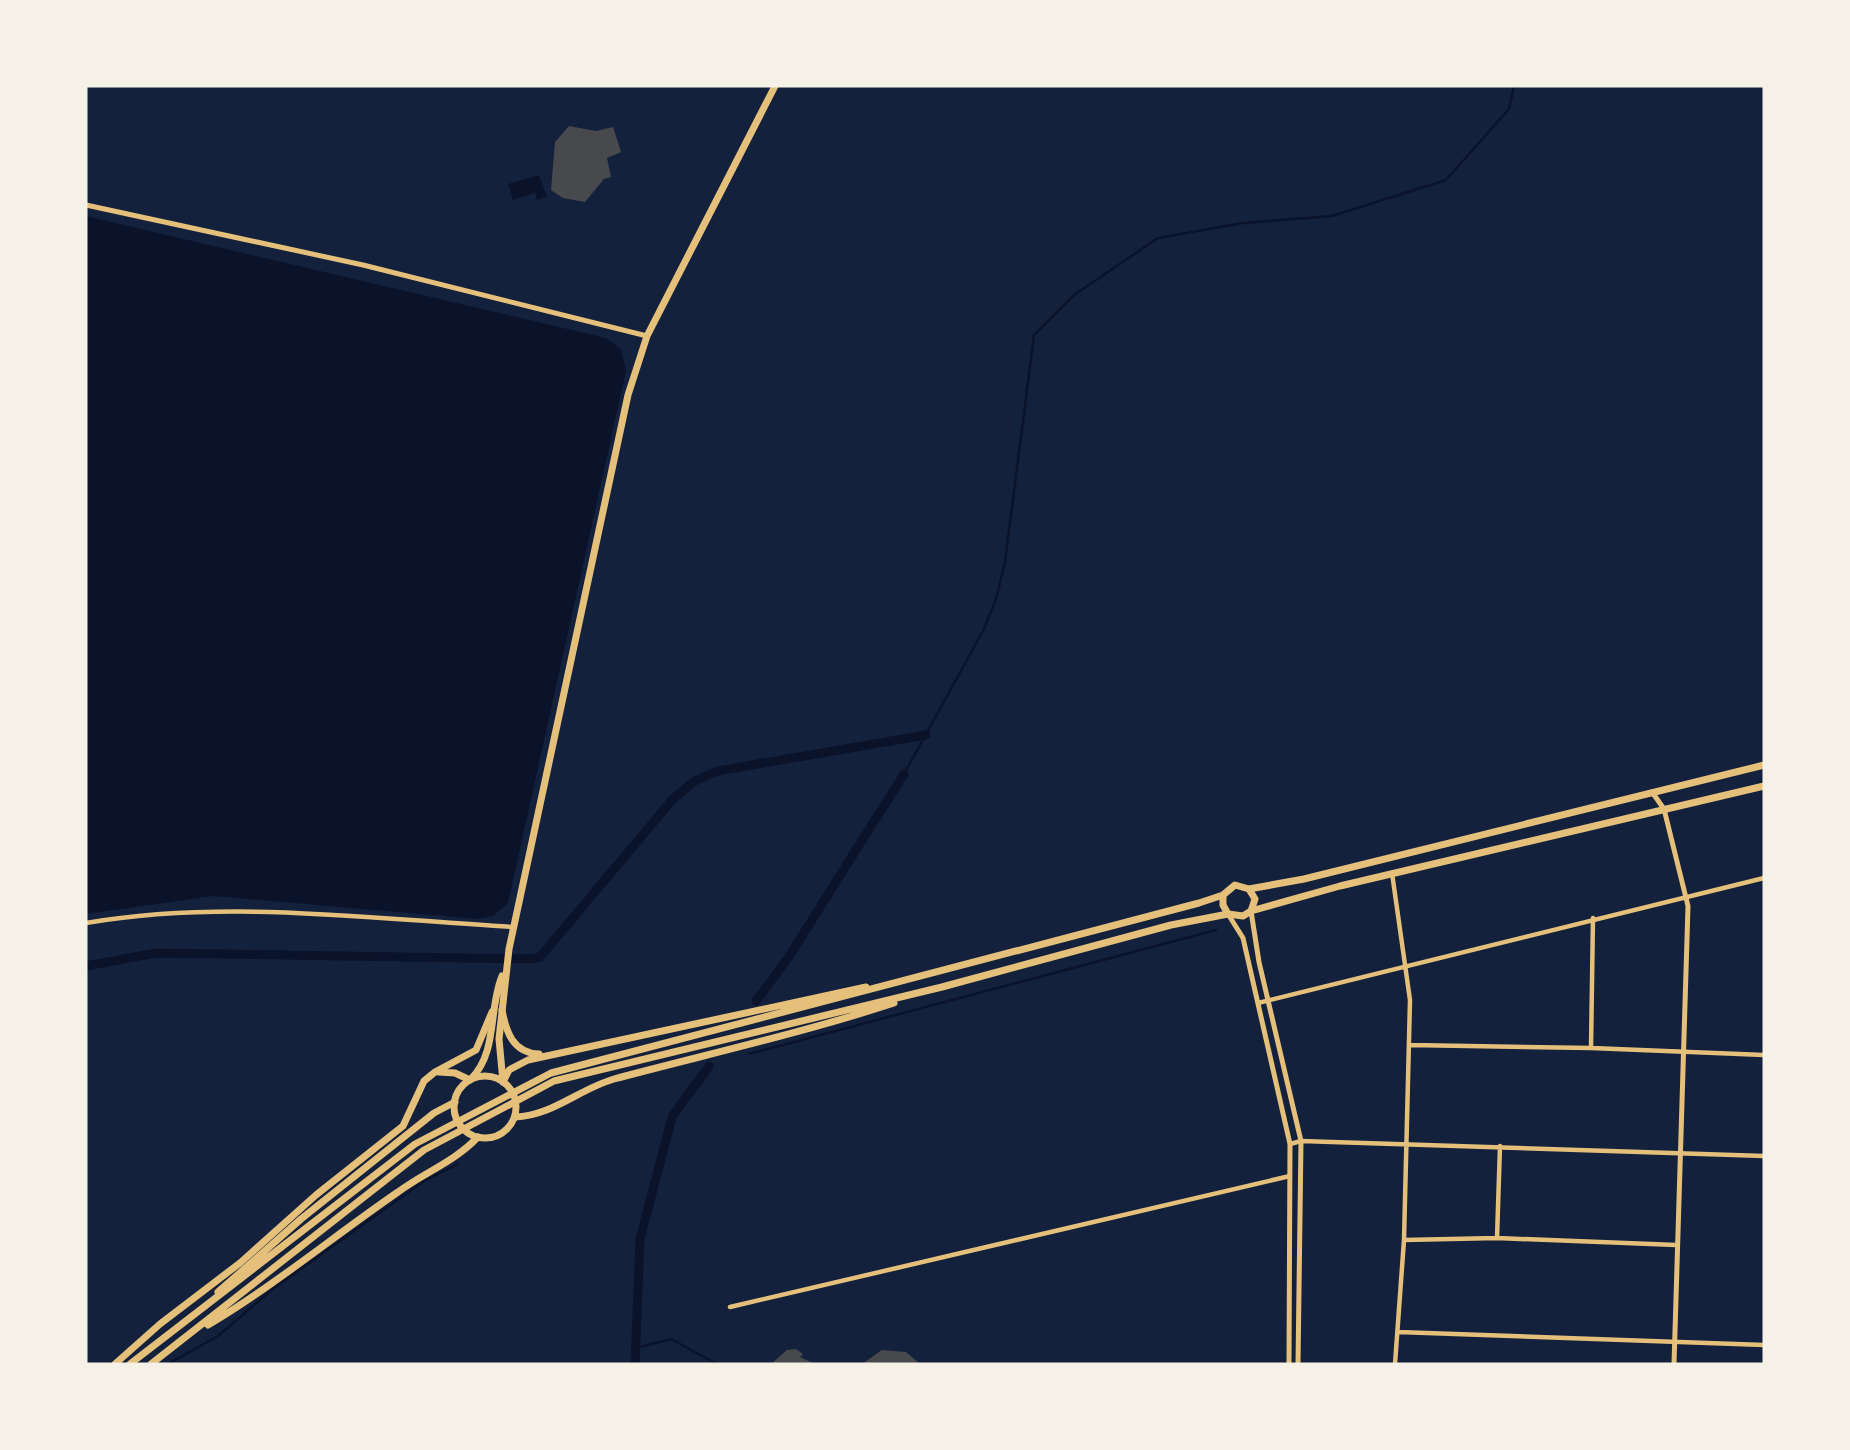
<svg xmlns="http://www.w3.org/2000/svg" width="1850" height="1450" font-family="Jost,sans-serif">
	<style>
		.water { fill: #0b132b }
		.lines { fill: none; stroke-linecap: round; stroke-linejoin: round }
		.stream { stroke: #0b132b; stroke-width: 2.5 }
		.canal { stroke: #0b132b; stroke-width: 9 }
		.building { fill: #48494c }
		.minor { stroke: #e5c07b; stroke-width: 4.5 }
		.tertiary { stroke: #e5c07b; stroke-width: 5 }
		.primary { stroke: #e5c07b; stroke-width: 7 }
		.trunk { stroke: #e5c07b; stroke-width: 7 }
	</style>
	<rect width="100%" height="100%" fill="#14213d"/>
	<path class="water" d="M 539,175 L 547,197 L 537,200 L 535,193 L 513,200 L 508,184 Z
		M 86,216 L 606,338 L 621,349 L 626,371 L 508,903 L 493,916 L 477,919 L 213,896 L 86,914 Z"/>
	<g class="lines">
		<path class="stream" d="M 904,774 L 984,629 L 996,599 L 1005,562 L 1034,335 L 1074,295 L 1158,238 L 1243,223 L 1332,216 L 1446,180 L 1509,109 L 1514,86
			M 749,1054 L 1216,930
			M 636,1348 L 671,1339 L 717,1364
			M 168,1364 L 218,1336 L 274,1288 L 424,1181 L 458,1164"/>
		<path class="canal" d="M 86,966 L 156,953 L 532,959 L 540,957 L 673,799 L 693,782 L 717,771 L 926,735
			M 756,1001 L 788,958 L 904,774
			M 635,1364 L 640,1239 L 672,1117 L 709,1066"/>
	</g>
	<path class="building" d="M 569,126 L 596,131 L 613,127 L 621,152 L 607,158 L 611,177 L 604,179 L 585,202 L 563,198 L 551,190 L 555,142 Z
		M 796,1349 L 803,1354 L 800,1357 L 815,1364 L 771,1364 L 787,1350 Z
		M 882,1350 L 906,1352 L 920,1364 L 862,1364 Z"/>
	<g class="lines">
		<path class="minor" d="M 1392,873 L 1410,1000 L 1404,1240 L 1395,1364
			M 86,923 C 227,899 372,919 514,927
			M 1258,1003 L 1764,878
			M 1410,1045 L 1591,1048 L 1764,1055
			M 1591,1048 L 1593,918
			M 1290,1144 L 1301,1141 L 1764,1156
			M 1497,1238 L 1500,1146
			M 1404,1240 L 1497,1238 L 1676,1245
			M 730,1307 L 1290,1176
			M 1398,1332 L 1764,1345"/>
		<path class="tertiary" d="M 86,205 L 363,265 L 647,336
			M 1652,792 L 1664,809 L 1688,906 L 1674,1364
			M 1251,911 L 1259,962 L 1301,1141 L 1298,1364
			M 1228,914 L 1243,938 L 1290,1144 L 1289,1364"/>
		<path class="primary" d="M454 1107a31 31 0 1 1 62 0a31 31 0 1 1-62 0Z
			M 471,1079 C 498,1052 488,1010 502,976
			M 503,1082 L 499,1039 L 509,949 L 628,395 L 647,336 L 775,86"/>
		<path class="trunk" d="M 1249,889 L 1255,899 L 1251,911
			M 1223,895 L 1223,905 L 1228,914
			M 502,1010 C 506,1032 513,1053 539,1054
			M 439,1072 L 455,1073 L 470,1080
			M 503,1082 L 509,1070 L 528,1060 L 866,987
			M 515,1117 C 552,1116 579,1089 614,1079 C 708,1054 802,1033 894,1003
			M 218,1292 L 301,1219 L 434,1113 L 455,1102
			M 208,1325 C 275,1285 334,1236 398,1192 C 425,1172 454,1162 478,1137
			M 115,1364 L 160,1324 L 240,1263 L 316,1195 L 403,1126 L 424,1081 L 435,1072 L 476,1050 L 492,1012
			M 130,1364 L 415,1144 L 551,1073 L 1199,903 L 1223,895 L 1235,885 L 1249,889 L 1304,879 L 1764,765
			M 151,1364 L 424,1150 L 554,1081 L 942,987 L 1171,925 L 1228,914 L 1243,916 L 1251,911 L 1340,886 L 1764,786"/>
	</g>
	<rect width="1850" height="1450" fill="none" stroke="#f6f1e7" stroke-width="175"/>
</svg>
